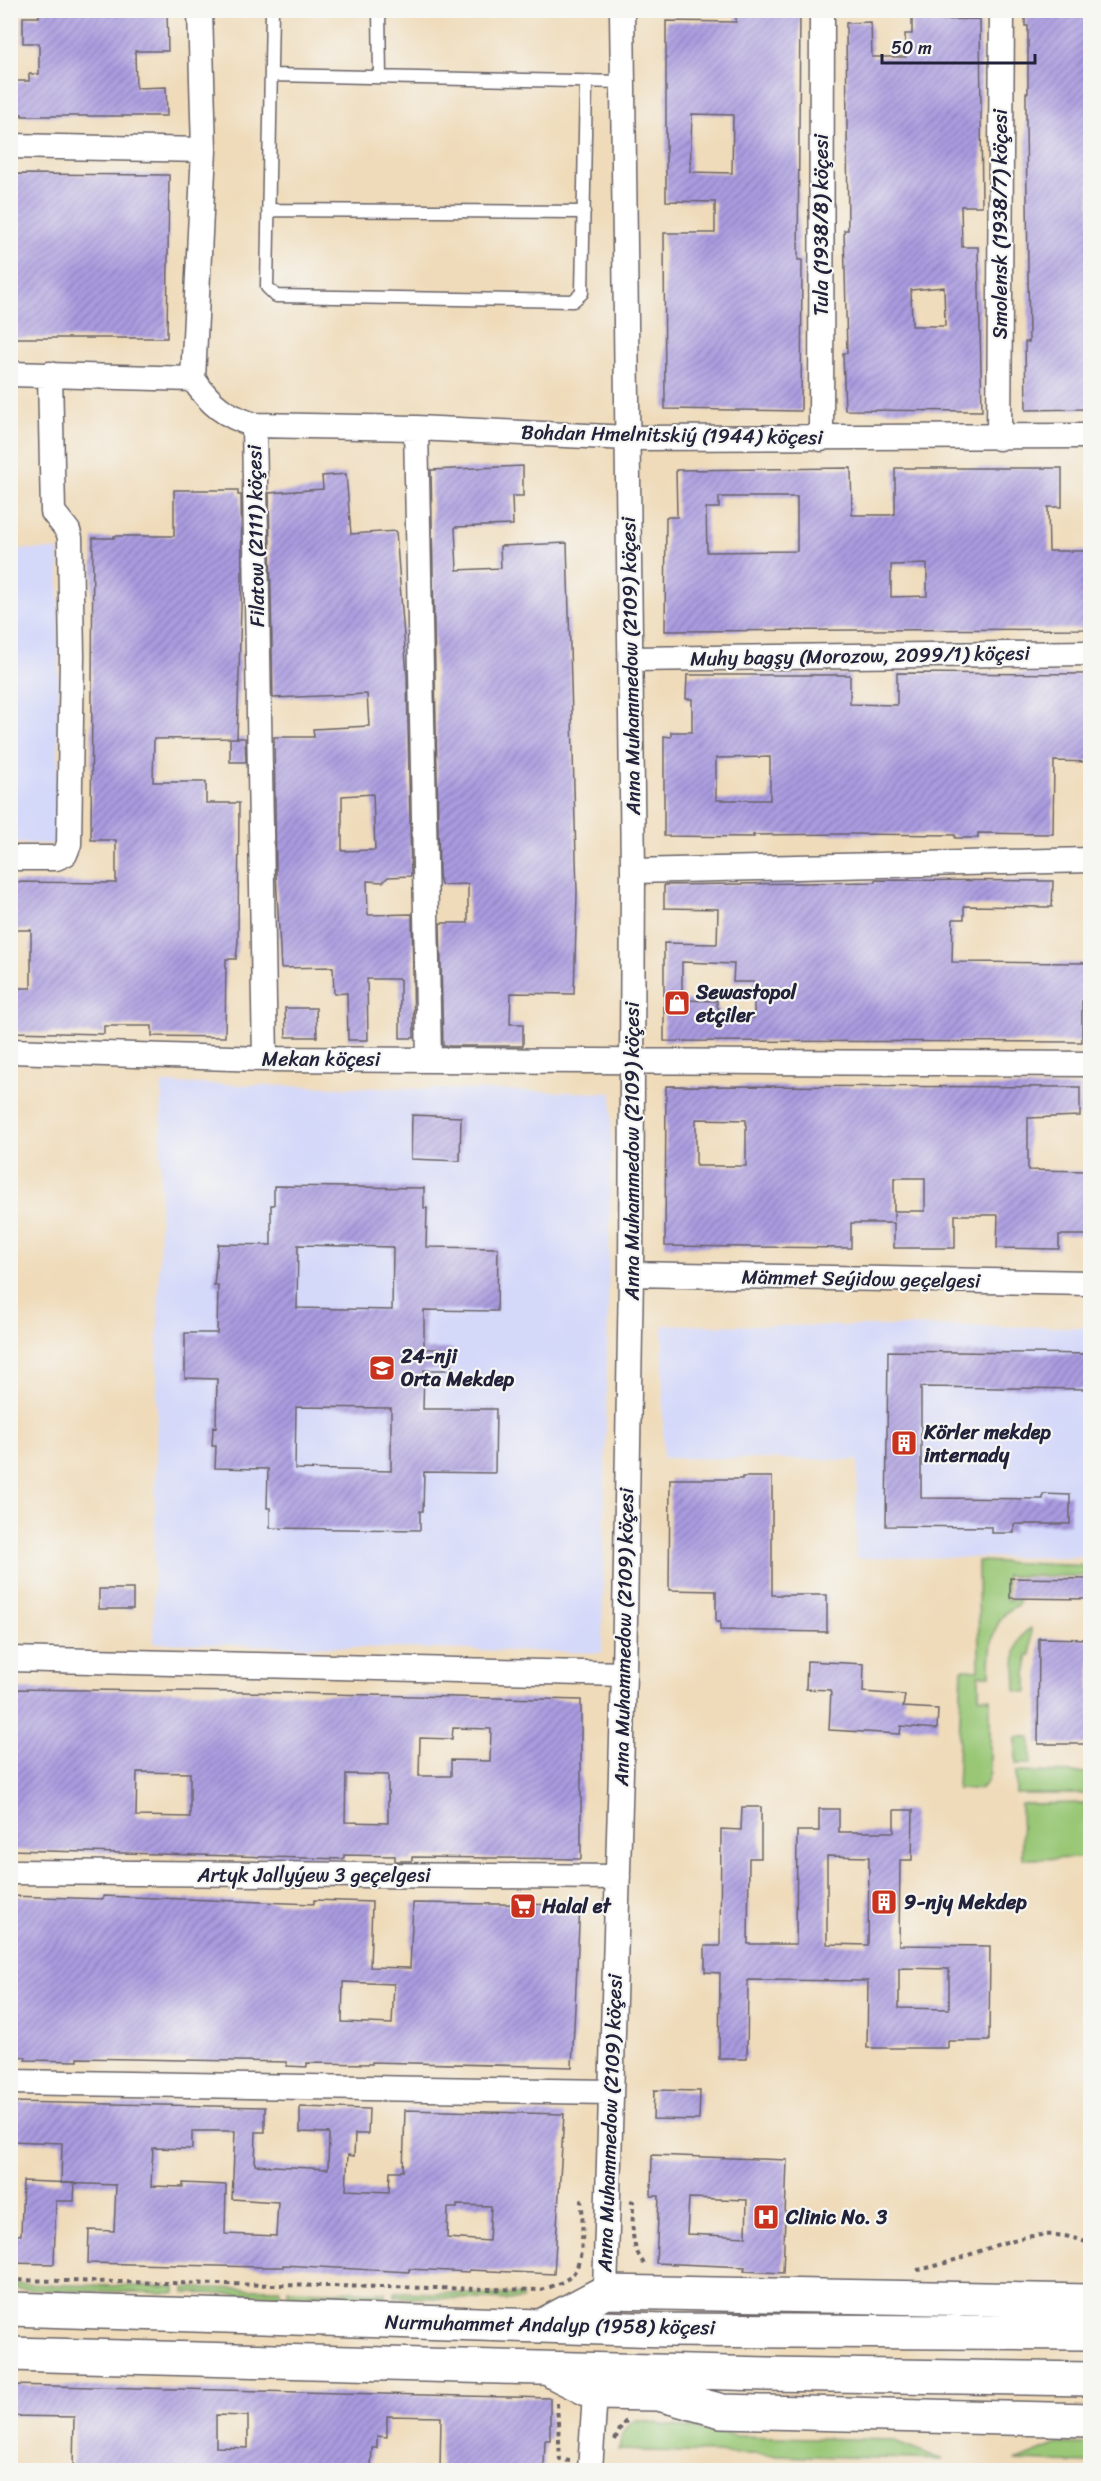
<svg xmlns="http://www.w3.org/2000/svg" width="1101" height="2481" font-family="Sriracha,sans-serif">
	<style>
		.built { fill: #d4d8f9 }
		.green { fill: #99c776; stroke: #5e7458; stroke-width: 1.5 }
		.building { fill: url(#building-hatch); fill-rule: evenodd }
		.lines { fill: none; stroke-linecap: round; stroke-linejoin: round }
		.lane-casing { stroke: #6a6367; stroke-width: 15 }
		.street-casing { stroke: #6a6367; stroke-width: 27 }
		.primary-casing { stroke: #6a6367; stroke-width: 36 }
		.path { stroke: #6a6367; stroke-width: 4; stroke-dasharray: 4.5 4.5; stroke-linecap: butt }
		.lane { stroke: #fff; stroke-width: 12 }
		.street { stroke: #fff; stroke-width: 24 }
		.primary { stroke: #fff; stroke-width: 33 }
		.labels { text-anchor: middle; dominant-baseline: central; stroke-width: 4.5; stroke-linejoin: round; paint-order: stroke }
		.street-label { font-size: 20px; fill: #22223b; stroke: #f6f6f2 }
		.poi-label { font-size: 20px; font-weight: bold; fill: #22223b; stroke: #f6f6f2; text-anchor: start }
	</style>
	<defs>
		<pattern id="building-hatch" width="6" height="6" patternUnits="userSpaceOnUse" patternTransform="scale(1.5)"><rect width="6" height="6" fill="#aa9be0"/><path d="M-1 1l2-2M0 6l6-6M5 7l2-2" fill="none" stroke="#8a7eb7"/></pattern>
	</defs>
	<rect width="100%" height="100%" fill="#f6f6f2"/>
	<filter id="ink" filterUnits="userSpaceOnUse"><feTurbulence type="fractalNoise" baseFrequency=".0167" numOctaves="2"/><feDisplacementMap in="SourceGraphic" scale="12" xChannelSelector="R" yChannelSelector="G"/><feConvolveMatrix kernelMatrix="1 2 1 2 8 2 1 2 1" color-interpolation-filters="sRGB"/></filter>
	<filter id="wash" filterUnits="userSpaceOnUse"><feTurbulence type="fractalNoise" baseFrequency=".008" numOctaves="4" result="noise"/><feDisplacementMap in="SourceGraphic" scale="24" xChannelSelector="R" yChannelSelector="G"/><feGaussianBlur stdDeviation="1.35" result="paint"/><feColorMatrix in="noise" values="0 0 0 0 0 0 0 0 0 0 0 0 0 0 0 0 0 1.4 0 .05"/><feComposite in="paint" operator="in"/></filter>
	<g filter="url(#wash)">
		<rect width="100%" height="100%" fill="#efdbba"/>
		<path class="built" d="M 11,549 L 59,550 L 58,844 L 11,843 Z
			M 162,1083 L 612,1093 L 602,1653 L 153,1643 Z
			M 663,1325 L 1090,1327 L 1090,1557 L 855,1558 L 858,1460 L 663,1458 Z"/>
		<path class="green" d="M 978,1561 L 1090,1566 L 1090,1576 L 1006,1576 L 1007,1600 L 1020,1600 L 1018,1605 C 991,1616 990,1650 990,1675 L 979,1675 L 979,1697 L 990,1698 L 990,1772 L 987,1782 L 980,1789 L 957,1789 L 962,1669 L 979,1670 Z
			M 1031,1628 L 1031,1655 L 1027,1655 L 1027,1692 L 1016,1691 C 1016,1671 1010,1639 1031,1628 Z
			M 1016,1737 L 1031,1737 L 1031,1764 L 1016,1764 Z
			M 1016,1772 L 1090,1773 L 1090,1794 L 1016,1794 Z
			M 1090,1803 L 1090,1858 L 1022,1859 L 1021,1804 Z
			M 11,2284 L 175,2287 L 175,2293 L 11,2289 Z
			M 185,2288 L 280,2289 L 280,2295 L 185,2293 Z
			M 288,2290 L 386,2292 L 386,2297 L 288,2295 Z
			M 395,2292 L 522,2295 L 522,2300 L 395,2297 Z
			M 636,2420 L 737,2436 L 892,2440 L 943,2460 L 619,2450 C 621,2437 624,2426 636,2420 Z
			M 1057,2444 L 1090,2444 L 1090,2463 L 1015,2461 Z"/>
		<g id="blocks">
			<path class="building" d="M 39,10 L 167,10 L 168,51 L 135,51 L 136,88 L 166,87 L 167,116 L 22,116 L 22,114 L 10,114 L 10,81 L 29,81 L 29,74 L 39,74 L 39,43 L 23,43 L 23,17 L 39,17 Z
				M 736,10 L 800,10 L 798,260 L 802,260 L 801,411 L 665,409 L 664,233 L 715,233 L 715,202 L 666,201 L 666,21 L 736,22 ZM 692,114 L 733,115 L 732,173 L 690,172 Z
				M 912,10 L 930,10 L 930,20 L 980,19 L 982,206 L 961,206 L 962,247 L 978,247 L 982,411 L 845,410 L 843,353 L 847,353 L 844,230 L 848,230 L 846,23 L 871,22 L 872,57 L 906,57 L 905,34 L 912,34 ZM 944,287 L 945,326 L 912,326 L 911,290 Z
				M 1025,10 L 1090,10 L 1090,409 L 1026,410 L 1025,342 L 1029,342 L 1026,126 L 1026,93 L 1028,93 L 1028,26 L 1025,26 Z
				M 10,174 L 169,175 L 167,338 L 10,338 Z
				M 523,466 L 523,496 L 512,496 L 513,525 L 455,527 L 457,570 L 501,568 L 500,546 L 567,543 L 577,892 L 574,994 L 511,993 L 510,1024 L 523,1024 L 523,1046 L 443,1046 L 440,923 L 468,923 L 468,884 L 441,885 L 439,875 L 431,470 Z
				M 851,468 L 852,515 L 889,515 L 895,514 L 895,468 L 1062,468 L 1062,507 L 1048,507 L 1049,551 L 1090,551 L 1090,629 L 665,631 L 666,517 L 677,517 L 676,470 ZM 719,497 L 797,497 L 797,551 L 707,552 L 706,508 L 719,508 ZM 927,564 L 927,596 L 891,597 L 891,565 Z
				M 346,474 L 351,534 L 396,531 L 407,676 L 411,876 L 388,877 L 383,882 L 367,881 L 368,915 L 412,914 L 414,1038 L 400,1038 L 400,979 L 367,979 L 368,1040 L 348,1040 L 347,993 L 334,994 L 333,967 L 281,968 L 276,874 L 274,737 L 314,737 L 313,729 L 369,726 L 367,694 L 273,698 L 269,493 L 323,489 L 322,476 ZM 373,794 L 375,850 L 342,851 L 342,796 Z
				M 174,490 L 238,490 L 238,495 L 241,495 L 242,575 L 237,738 L 154,739 L 153,782 L 206,782 L 206,803 L 239,803 L 238,941 L 236,959 L 226,959 L 225,1037 L 152,1036 L 152,1026 L 104,1026 L 104,1034 L 10,1032 L 10,988 L 31,988 L 31,930 L 10,930 L 10,882 L 116,883 L 116,840 L 91,840 L 93,538 L 114,538 L 114,536 L 174,536 Z
				M 897,673 L 1090,674 L 1090,762 L 1054,761 L 1053,834 L 978,833 L 978,838 L 955,838 L 955,835 L 846,834 L 753,835 L 754,837 L 664,836 L 664,736 L 671,737 L 671,732 L 692,732 L 692,699 L 686,699 L 687,675 L 850,675 L 850,704 L 897,705 ZM 770,757 L 770,800 L 716,800 L 716,758 Z
				M 230,738 L 245,738 L 246,762 L 230,762 Z
				M 875,880 L 1053,881 L 1052,907 L 964,906 L 964,919 L 953,919 L 952,962 L 1090,963 L 1090,1001 L 1082,1001 L 1082,1042 L 664,1041 L 664,943 L 717,944 L 718,909 L 664,908 L 664,885 L 875,882 ZM 682,962 L 734,964 L 733,982 L 754,982 L 754,1018 L 724,1018 L 717,1006 L 717,1001 L 682,1000 Z
				M 285,1008 L 316,1008 L 317,1037 L 286,1037 Z
				M 666,1086 L 1080,1087 L 1080,1116 L 1028,1118 L 1028,1170 L 1090,1171 L 1090,1235 L 1059,1235 L 1059,1249 L 997,1248 L 998,1215 L 955,1215 L 955,1248 L 894,1248 L 894,1223 L 851,1223 L 851,1248 L 665,1246 ZM 696,1119 L 746,1120 L 746,1166 L 696,1166 ZM 894,1178 L 925,1178 L 925,1211 L 894,1211 L 894,1221 Z
				M 412,1115 L 461,1117 L 460,1161 L 411,1159 Z
				M 274,1186 L 424,1188 L 424,1208 L 427,1208 L 426,1247 L 498,1248 L 497,1311 L 424,1310 L 424,1349 L 452,1349 L 451,1370 L 424,1370 L 423,1409 L 496,1409 L 495,1473 L 424,1472 L 423,1511 L 420,1511 L 420,1530 L 270,1528 L 270,1508 L 267,1508 L 268,1469 L 215,1468 L 216,1446 L 212,1446 L 213,1427 L 216,1428 L 217,1379 L 185,1378 L 185,1333 L 217,1333 L 218,1285 L 214,1285 L 218,1244 L 271,1245 L 271,1205 L 274,1205 ZM 298,1245 L 393,1247 L 392,1310 L 297,1308 ZM 296,1407 L 391,1408 L 391,1471 L 295,1469 Z
				M 888,1351 L 1090,1354 L 1090,1389 L 921,1387 L 921,1498 L 1043,1499 L 1043,1494 L 1070,1495 L 1070,1524 L 1014,1524 L 1014,1533 L 992,1533 L 992,1527 L 886,1526 Z
				M 742,1477 L 772,1477 L 772,1595 L 827,1595 L 827,1632 L 720,1630 L 720,1622 L 716,1622 L 716,1591 L 669,1590 L 670,1479 L 742,1479 Z
				M 1010,1578 L 1090,1579 L 1090,1599 L 1010,1598 Z
				M 99,1589 L 133,1589 L 133,1609 L 99,1609 Z
				M 1039,1638 L 1090,1639 L 1090,1744 L 1038,1744 Z
				M 807,1661 L 864,1664 L 863,1692 L 905,1695 L 903,1707 L 938,1709 L 937,1729 L 901,1726 L 900,1734 L 829,1730 L 831,1690 L 806,1689 Z
				M 10,1689 L 243,1692 L 581,1700 L 581,1859 L 412,1857 L 412,1861 L 395,1861 L 395,1856 L 344,1855 L 344,1859 L 10,1850 ZM 453,1728 L 491,1729 L 490,1761 L 451,1760 L 451,1776 L 419,1776 L 420,1738 L 452,1739 ZM 137,1772 L 190,1773 L 190,1817 L 136,1816 ZM 346,1774 L 388,1775 L 388,1823 L 345,1822 Z
				M 742,1807 L 761,1807 L 761,1858 L 749,1858 L 748,1944 L 796,1944 L 797,1831 L 819,1831 L 819,1809 L 839,1809 L 839,1832 L 894,1832 L 894,1810 L 913,1810 L 912,1860 L 900,1860 L 899,1945 L 990,1946 L 989,2041 L 948,2041 L 948,2048 L 867,2048 L 868,1981 L 748,1980 L 747,2059 L 719,2059 L 720,1973 L 705,1972 L 705,1946 L 720,1946 L 721,1829 L 741,1830 ZM 827,1856 L 869,1857 L 868,1945 L 827,1944 ZM 899,1968 L 949,1969 L 949,2009 L 899,2008 Z
				M 10,1896 L 103,1899 L 103,1896 L 314,1904 L 314,1900 L 372,1902 L 370,1967 L 410,1968 L 413,1903 L 580,1905 L 572,2067 L 372,2062 L 372,2064 L 307,2063 L 307,2067 L 287,2066 L 287,2062 L 78,2058 L 78,2061 L 25,2060 L 26,2057 L 10,2056 ZM 343,1982 L 394,1984 L 392,2024 L 342,2022 Z
				M 654,2090 L 700,2091 L 699,2120 L 653,2119 Z
				M 10,2102 L 265,2107 L 265,2132 L 256,2132 L 255,2165 L 328,2169 L 329,2133 L 300,2132 L 300,2107 L 369,2109 L 368,2134 L 355,2134 L 354,2156 L 348,2155 L 346,2190 L 389,2192 L 390,2171 L 403,2171 L 405,2110 L 564,2114 L 554,2274 L 469,2270 L 469,2272 L 409,2269 L 409,2272 L 283,2265 L 283,2267 L 260,2267 L 88,2263 L 89,2230 L 114,2231 L 116,2185 L 61,2183 L 62,2143 L 10,2141 ZM 192,2131 L 235,2131 L 232,2199 L 278,2202 L 276,2236 L 225,2234 L 226,2185 L 183,2183 L 183,2187 L 151,2186 L 153,2148 L 192,2149 ZM 457,2205 L 491,2206 L 489,2241 L 447,2238 L 448,2208 L 457,2208 Z
				M 652,2155 L 787,2160 L 783,2273 L 744,2271 L 745,2267 L 656,2263 L 659,2196 L 651,2196 ZM 689,2198 L 747,2200 L 746,2237 L 687,2234 Z
				M 23,2181 L 75,2183 L 74,2201 L 56,2201 L 54,2264 L 10,2263 L 10,2234 L 21,2235 Z
				M 10,2385 L 550,2398 L 550,2440 L 545,2440 L 544,2470 L 440,2470 L 441,2417 L 387,2416 L 387,2437 L 377,2436 L 377,2448 L 372,2448 L 371,2470 L 73,2470 L 74,2417 L 10,2416 ZM 216,2415 L 248,2416 L 248,2448 L 216,2447 Z"/>
		</g>
	</g>
	<g filter="url(#ink)">
		<use href="#blocks" fill-opacity="0" stroke="#6a6367" stroke-width="1.5"/>
		<g class="lines">
			<defs>
				<path id="lane" d="M 272,10 L 267,287 L 276,296 L 573,301 L 582,293 L 586,82
					M 379,10 L 380,77
					M 271,75 L 623,82
					M 268,210 L 584,212"/>
				<path id="street" d="M 200,10 L 204,150 L 193,379 C 211,405 224,415 254,425 L 265,1059
					M 10,146 L 204,150
					M 10,374 L 193,379
					M 254,425 L 416,428 L 629,438 L 1090,436
					M 416,428 L 429,1059
					M 999,438 L 1002,10
					M 821,439 L 822,10
					M 630,659 L 1090,653
					M 10,858 L 56,858 L 65,854 L 69,844 L 72,656 L 70,538 L 68,531 L 53,512 L 50,374
					M 633,871 L 1090,860
					M 10,1051 L 265,1059 L 1090,1064
					M 631,1274 L 1090,1283
					M 10,1659 L 624,1674
					M 10,1872 L 618,1877
					M 10,2082 L 611,2092
					M 605,2292 L 624,1674 L 631,1274 L 633,871 L 622,10
					M 590,2470 L 596,2378"/>
				<path id="primary" d="M 10,2309 L 664,2330 L 1090,2333
					M 543,2325 L 605,2292 L 1090,2301
					M 10,2354 L 767,2374 L 1090,2379
					M 555,2373 L 595,2393 L 659,2394 L 722,2411 L 1090,2420"/>
			</defs>
			<use href="#lane" class="lane-casing"/>
			<use href="#street" class="street-casing"/>
			<use href="#primary" class="primary-casing"/>
			<path class="path" d="M 630,2201 L 633,2202 C 633,2226 629,2248 647,2267
				M 917,2270 C 977,2260 1031,2216 1090,2244
				M 10,2280 L 541,2290 C 551,2287 562,2283 570,2277 C 586,2264 582,2219 582,2200 L 586,2200
				M 557,2403 L 560,2460 L 570,2461
				M 615,2440 L 622,2425 L 629,2419"/>
			<use href="#lane" class="lane"/>
			<use href="#street" class="street"/>
			<use href="#primary" class="primary"/>
		</g>
	</g>
	<defs>
		<symbol id="shop-square" viewBox="-11 -11 22 22"><rect x="-9" y="-9" width="18" height="18" rx="4" fill="#c8321e" stroke="#f6f6f2"/><path d="M-5-2.5h2.3a2.7 3.5 0 0 1 5.4 0H5L5.5 6h-11ZM-1.5-2.5h3a1.5 2.3 0 0 0-3 0Z" fill="#fff"/></symbol>
		<symbol id="school-square" viewBox="-11 -11 22 22"><rect x="-9" y="-9" width="18" height="18" rx="4" fill="#c8321e" stroke="#f6f6f2"/><path d="M0-5L7-2L0 1L-7-2ZM-4 1L0 2.5L4 1V4Q0 6-4 4Z" fill="#fff"/></symbol>
		<symbol id="building-square" viewBox="-11 -11 22 22"><rect x="-9" y="-9" width="18" height="18" rx="4" fill="#c8321e" stroke="#f6f6f2"/><path d="M-4-6H4V6H1V3H-1V6H-4ZM-2.5-4.3h1.7v1.8h-1.7ZM.8-4.3h1.7v1.8H.8ZM-2.5-1h1.7V.8h-1.7ZM.8-1h1.7V.8H.8Z" fill="#fff"/></symbol>
		<symbol id="supermarket-square" viewBox="-11 -11 22 22"><rect x="-9" y="-9" width="18" height="18" rx="4" fill="#c8321e" stroke="#f6f6f2"/><path d="M-6-5.5h2.5l.6 2H6L4.5 2H-2.5L-4.4-4H-6ZM-1.5 3.2a1.3 1.3 0 1 0 .1 0ZM3 3.2a1.3 1.3 0 1 0 .1 0Z" fill="#fff"/></symbol>
		<symbol id="hospital-square" viewBox="-11 -11 22 22"><rect x="-9" y="-9" width="18" height="18" rx="4" fill="#c8321e" stroke="#f6f6f2"/><path d="M-5-5h3v3.5h4V-5h3V5h-3V1.5h-4V5h-3Z" fill="#fff"/></symbol>
	</defs>
	<g fill-rule="evenodd">
		<use href="#shop-square" x="662" y="988" width="30" height="30"/>
		<use href="#school-square" x="367" y="1353" width="30" height="30"/>
		<use href="#building-square" x="889" y="1428" width="30" height="30"/>
		<use href="#building-square" x="869" y="1887" width="30" height="30"/>
		<use href="#supermarket-square" x="508" y="1891" width="30" height="30"/>
		<use href="#hospital-square" x="751" y="2202" width="30" height="30"/>
	</g>
	<g class="labels">
		<g class="street-label">
			<text transform="translate(1000 224) rotate(-90)">Smolensk (1938/7) köçesi</text>
			<text transform="translate(821 225) rotate(-90)">Tula (1938/8) köçesi</text>
			<text transform="translate(672 435) rotate(1)">Bohdan Hmelnitskiý (1944) köçesi</text>
			<text transform="translate(256 536) rotate(-91)">Filatow (2111) köçesi</text>
			<text transform="translate(860 656) rotate(-1)">Muhy bagşy (Morozow, 2099/1) köçesi</text>
			<text transform="translate(631 666) rotate(-91)">Anna Muhammedow (2109) köçesi</text>
			<text x="321" y="1059">Mekan köçesi</text>
			<text transform="translate(632 1151) rotate(-90)">Anna Muhammedow (2109) köçesi</text>
			<text transform="translate(861 1279) rotate(1)">Mämmet Seýidow geçelgesi</text>
			<text transform="translate(624 1637) rotate(-89)">Anna Muhammedow (2109) köçesi</text>
			<text x="314" y="1875">Artyk Jallyýew 3 geçelgesi</text>
			<text transform="translate(610 2123) rotate(-88)">Anna Muhammedow (2109) köçesi</text>
			<text transform="translate(550 2325) rotate(1)">Nurmuhammet Andalyp (1958) köçesi</text>
		</g>
		<g class="poi-label">
			<text x="696" y="992">Sewastopol<tspan x="696" dy="23">etçiler</tspan></text>
			<text x="401" y="1356">24-nji<tspan x="401" dy="23">Orta Mekdep</tspan></text>
			<text x="924" y="1432">Körler mekdep<tspan x="924" dy="23">internady</tspan></text>
			<text x="904" y="1902">9-njy Mekdep</text>
			<text x="542" y="1906">Halal et</text>
			<text x="786" y="2217">Clinic No. 3</text>
		</g>
	</g>
	<rect width="1101" height="2481" fill="none" stroke="#f6f6f2" stroke-width="36"/>
	<path d="M882 54v9h153v-9" fill="none" stroke="#22223b" stroke-width="3"/>
	<text x="891" y="54" font-size="18" fill="#22223b" stroke="#f6f6f2" stroke-width="4.5" paint-order="stroke">50 m</text>
</svg>
